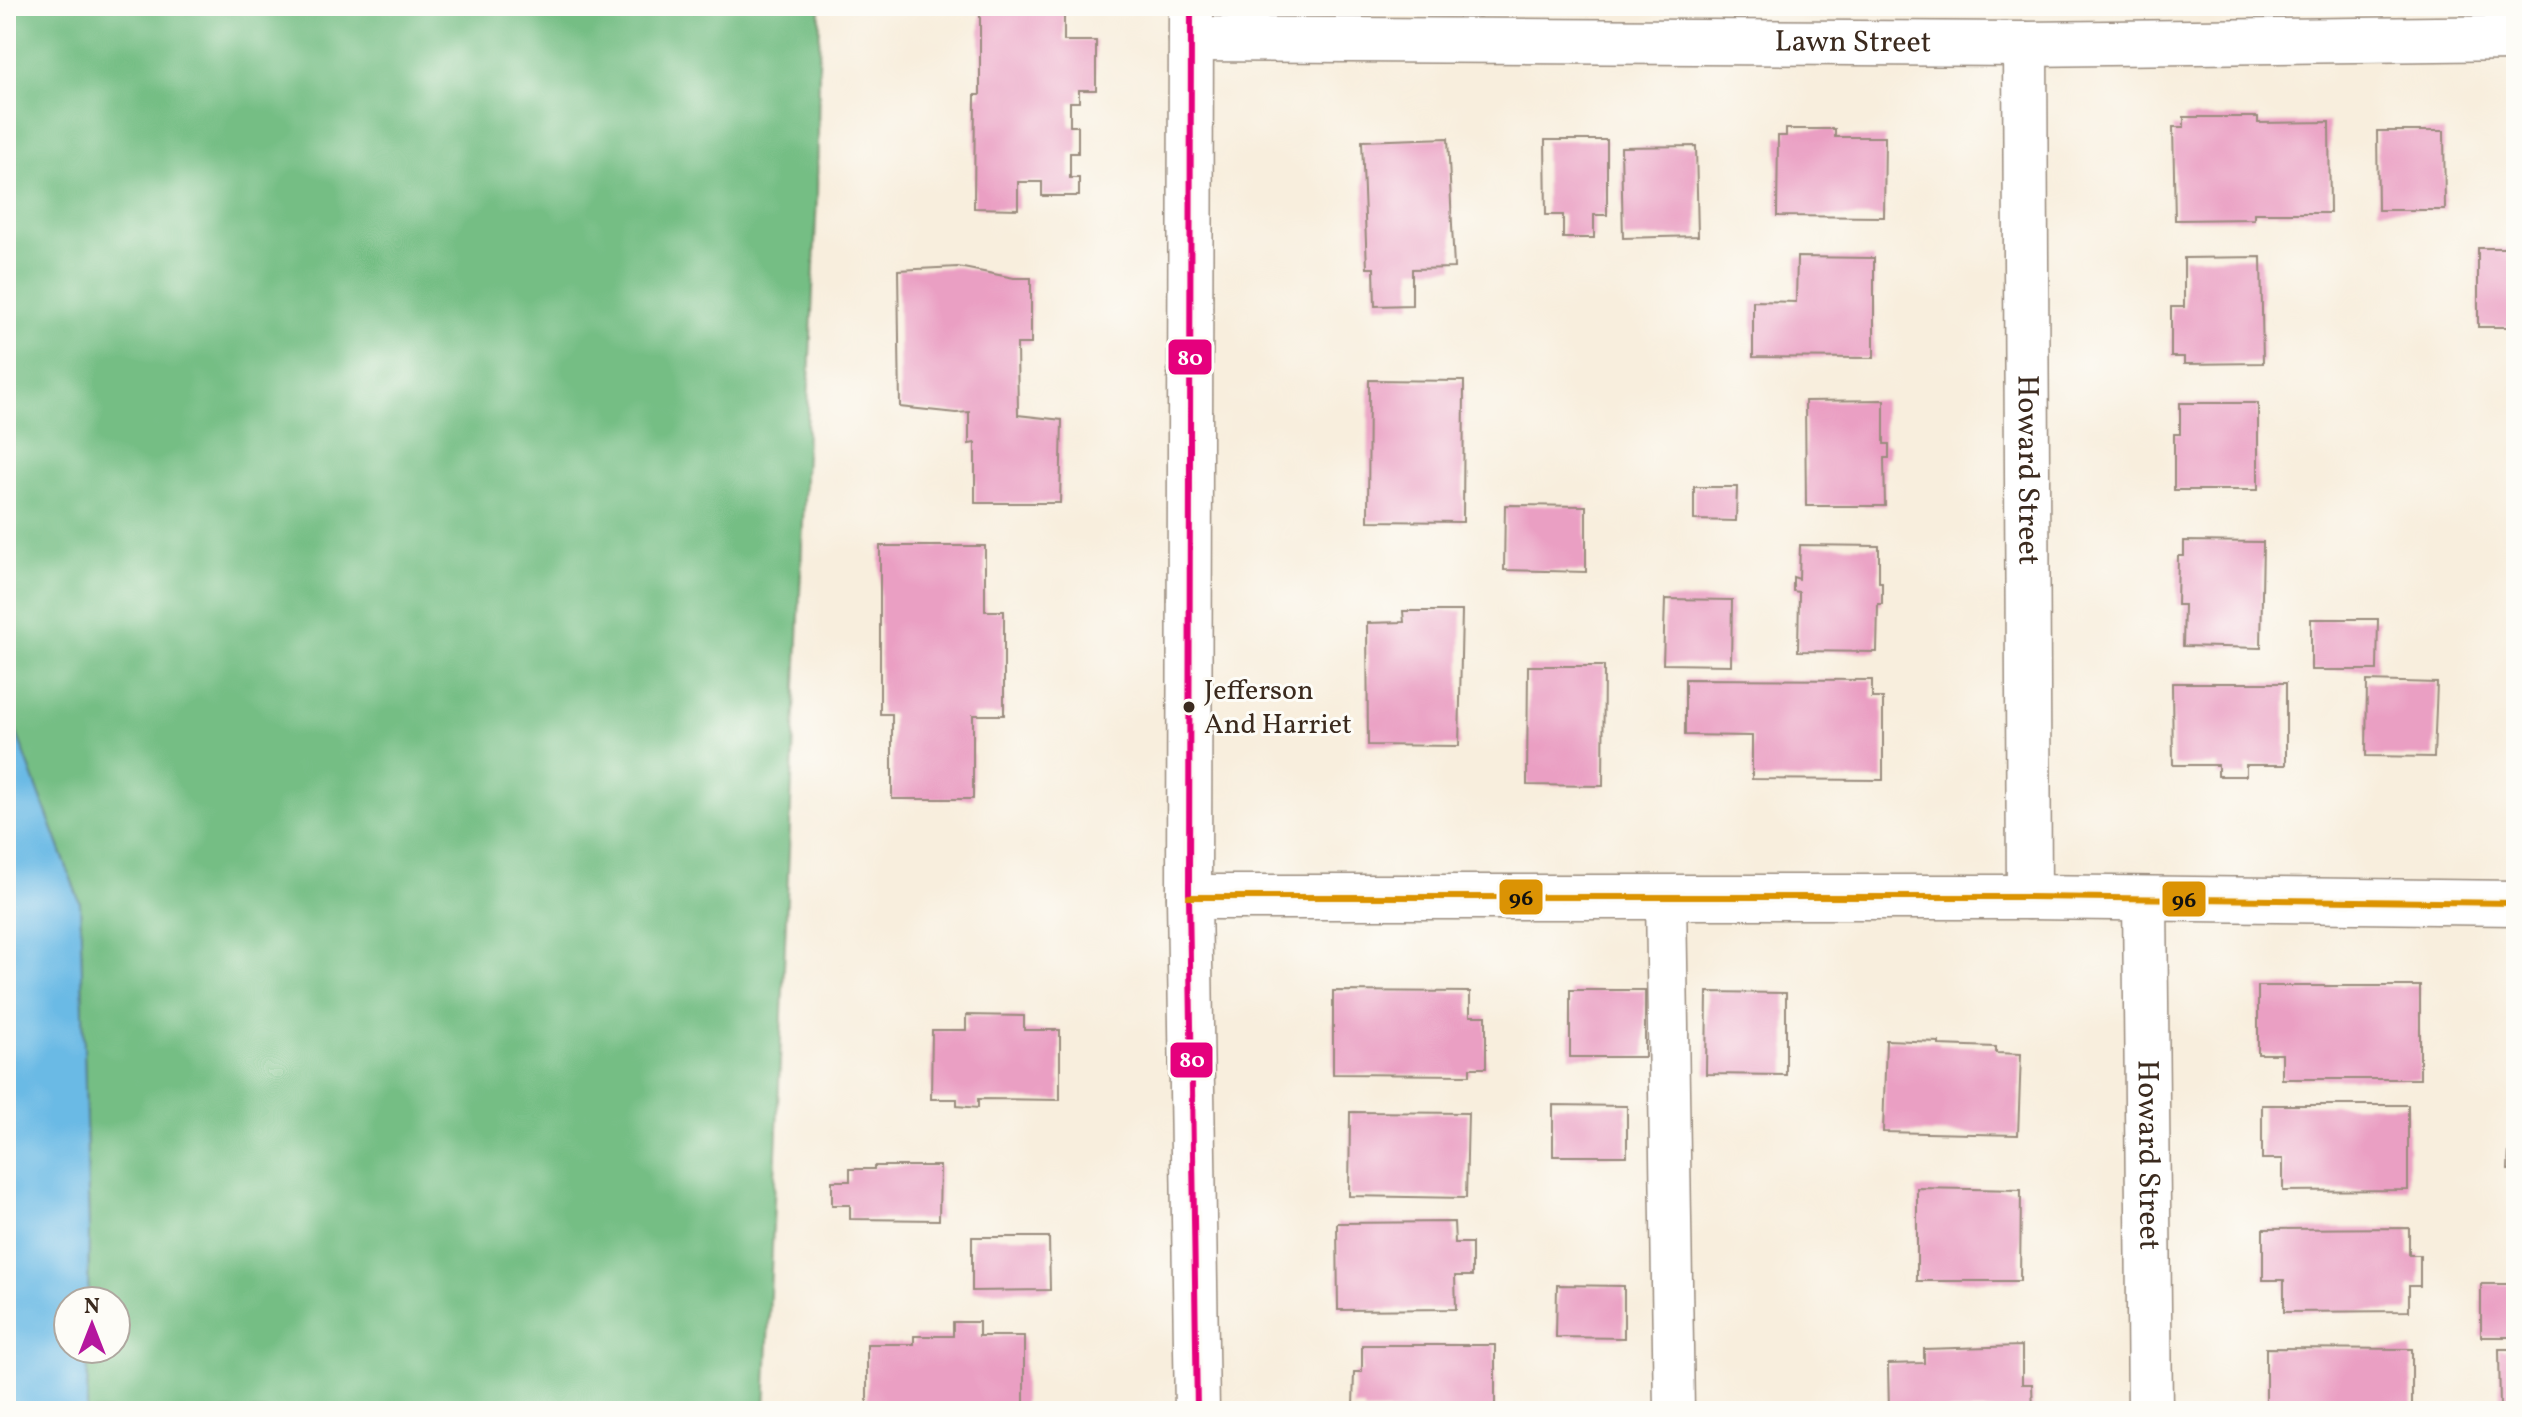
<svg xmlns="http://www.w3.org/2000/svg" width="2522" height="1417" font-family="Vollkorn,serif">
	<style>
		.forest { fill: #74be84; stroke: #587451; stroke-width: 2 }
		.water { fill: #6abae5; stroke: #527282; stroke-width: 2 }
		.building { fill: #ea9fc3 }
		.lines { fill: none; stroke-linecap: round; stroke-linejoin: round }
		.lane-casing { stroke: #9a8c7e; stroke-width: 43 }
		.street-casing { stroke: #9a8c7e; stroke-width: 47 }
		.lane { stroke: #fff; stroke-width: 40 }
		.street { stroke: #fff; stroke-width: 44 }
		.bus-1-casing { stroke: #fdfcf7; stroke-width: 12 }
		.bus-2-casing { stroke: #fdfcf7; stroke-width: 12 }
		.bus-1 { stroke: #e5007d; stroke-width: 6 }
		.bus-2 { stroke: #db9304; stroke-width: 6 }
		.bus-dot { fill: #3b2a1e; stroke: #fdfcf7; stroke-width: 3 }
		.labels { text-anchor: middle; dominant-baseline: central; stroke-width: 6; stroke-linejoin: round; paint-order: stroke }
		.bus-label { font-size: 28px; fill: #3b2a1e; stroke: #fdfcf7; text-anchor: start }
		.street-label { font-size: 30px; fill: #3b2a1e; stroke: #fdfcf7 }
		.line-badge { stroke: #fdfcf7; stroke-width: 3 }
		.badge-label { font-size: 22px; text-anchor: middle; font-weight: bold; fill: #fff }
		.pale-badge-label { font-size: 22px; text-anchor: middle; font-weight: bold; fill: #111 }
	</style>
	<rect width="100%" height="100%" fill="#fdfcf7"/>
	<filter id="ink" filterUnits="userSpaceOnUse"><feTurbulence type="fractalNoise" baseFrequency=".0125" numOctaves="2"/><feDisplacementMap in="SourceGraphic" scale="16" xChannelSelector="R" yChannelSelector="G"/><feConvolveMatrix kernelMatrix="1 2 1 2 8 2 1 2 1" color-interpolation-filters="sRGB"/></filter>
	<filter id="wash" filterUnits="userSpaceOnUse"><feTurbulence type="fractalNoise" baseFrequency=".006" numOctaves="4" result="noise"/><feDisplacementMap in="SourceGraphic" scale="32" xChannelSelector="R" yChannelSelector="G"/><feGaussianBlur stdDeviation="1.8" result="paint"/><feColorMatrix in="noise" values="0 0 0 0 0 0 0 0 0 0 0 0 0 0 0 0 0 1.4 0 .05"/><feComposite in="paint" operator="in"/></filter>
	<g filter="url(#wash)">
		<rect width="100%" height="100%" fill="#f8eedd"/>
		<path class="forest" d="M 6,6 L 820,6 L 817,196 L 765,1411 L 87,1411 L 88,1349 L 116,1349 L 116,1301 L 88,1301 L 89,1230 L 80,903 L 6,704 Z"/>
		<path class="water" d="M 6,704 L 80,903 L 89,1230 L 88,1301 L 68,1301 L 68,1349 L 88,1349 L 87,1411 L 6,1411 Z"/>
		<g id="blocks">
			<path class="building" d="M 980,6 L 1064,6 L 1064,41 L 1096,41 L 1096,90 L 1079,90 L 1079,102 L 1070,102 L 1070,126 L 1078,126 L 1078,153 L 1070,153 L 1070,178 L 1079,178 L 1079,196 L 1042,196 L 1042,182 L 1018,182 L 1018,209 L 974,208 L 975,95 L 980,95 Z
				M 2184,117 L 2258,117 L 2258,123 L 2329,122 L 2330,213 L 2254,213 L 2254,219 L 2175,220 L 2173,127 L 2184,127 Z
				M 1786,129 L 1835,129 L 1835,137 L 1885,137 L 1884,217 L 1777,216 L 1778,136 L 1786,136 Z
				M 2377,131 L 2444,131 L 2445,210 L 2378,210 Z
				M 1448,138 L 1454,268 L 1412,269 L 1412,305 L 1375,306 L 1374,268 L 1367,268 L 1362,141 Z
				M 1545,140 L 1607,140 L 1607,215 L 1594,215 L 1594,238 L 1563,238 L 1563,215 L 1546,215 Z
				M 1696,146 L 1698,236 L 1623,238 L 1621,147 Z
				M 2478,248 L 2516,248 L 2516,327 L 2478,327 Z
				M 1797,257 L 1874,258 L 1874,358 L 1753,357 L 1753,301 L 1796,302 Z
				M 2261,257 L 2263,363 L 2184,364 L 2184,357 L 2171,357 L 2171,307 L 2184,307 L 2184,258 Z
				M 958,267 L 1014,278 L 1031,278 L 1031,344 L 1017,344 L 1018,415 L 1062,420 L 1060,503 L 975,503 L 975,443 L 969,444 L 969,412 L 956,413 L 900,407 L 898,270 Z
				M 1369,380 L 1464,381 L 1463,522 L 1368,521 Z
				M 1884,400 L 1884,444 L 1889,444 L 1889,458 L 1884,458 L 1885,506 L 1806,506 L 1805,401 Z
				M 2180,403 L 2258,403 L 2258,490 L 2174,490 L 2174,434 L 2180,434 Z
				M 1694,487 L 1737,487 L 1736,521 L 1694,520 Z
				M 1505,505 L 1586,506 L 1586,572 L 1504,570 Z
				M 2184,541 L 2263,542 L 2261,648 L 2183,646 L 2184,605 L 2177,605 L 2178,556 L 2184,556 Z
				M 1800,545 L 1879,546 L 1879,582 L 1882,582 L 1882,604 L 1878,604 L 1877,652 L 1798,651 L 1799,592 L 1793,591 L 1793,577 L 1799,579 Z
				M 880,546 L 985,546 L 985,611 L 1004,611 L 1004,715 L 973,715 L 973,799 L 892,799 L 892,714 L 880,714 Z
				M 1665,599 L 1732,600 L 1731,665 L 1663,664 Z
				M 1403,611 L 1462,611 L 1459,746 L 1368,745 L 1367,623 L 1404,622 Z
				M 2311,619 L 2378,619 L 2377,670 L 2311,670 Z
				M 1528,666 L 1604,666 L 1603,786 L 1527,785 Z
				M 1685,679 L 1872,680 L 1872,698 L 1883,698 L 1883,780 L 1752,779 L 1752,736 L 1685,735 Z
				M 2367,681 L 2437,683 L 2434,757 L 2366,756 Z
				M 2172,683 L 2286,683 L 2286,765 L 2246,765 L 2246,776 L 2218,776 L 2218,765 L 2173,765 Z
				M 2258,986 L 2420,986 L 2420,1079 L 2282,1079 L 2282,1054 L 2258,1054 Z
				M 1570,990 L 1645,990 L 1645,1057 L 1570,1057 Z
				M 1333,991 L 1470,992 L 1470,1016 L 1486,1016 L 1486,1068 L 1470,1068 L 1470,1075 L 1333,1074 Z
				M 1707,992 L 1786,993 L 1786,1075 L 1706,1074 Z
				M 966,1015 L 1024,1016 L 1024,1030 L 1060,1030 L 1060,1100 L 978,1099 L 978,1108 L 957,1106 L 957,1099 L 931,1099 L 932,1030 L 966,1030 Z
				M 1886,1040 L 1939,1042 L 1939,1045 L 1996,1047 L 1996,1053 L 2021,1054 L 2018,1135 L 1883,1132 Z
				M 1553,1105 L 1627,1106 L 1627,1156 L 1553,1156 Z
				M 2262,1105 L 2408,1105 L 2408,1190 L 2283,1191 L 2283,1159 L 2262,1159 Z
				M 2511,1106 L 2516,1107 L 2516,1170 L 2508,1170 Z
				M 1350,1112 L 1468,1113 L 1466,1198 L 1349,1196 Z
				M 874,1166 L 940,1166 L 939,1220 L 850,1219 L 850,1205 L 832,1205 L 832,1181 L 850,1181 L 850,1169 L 874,1169 Z
				M 1917,1188 L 2021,1190 L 2020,1281 L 1917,1281 Z
				M 1454,1222 L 1455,1243 L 1472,1243 L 1472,1276 L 1455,1276 L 1456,1309 L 1338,1310 L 1337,1223 Z
				M 2409,1228 L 2409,1255 L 2420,1255 L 2420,1286 L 2409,1286 L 2409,1311 L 2284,1312 L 2284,1280 L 2263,1280 L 2263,1229 Z
				M 972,1237 L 1049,1237 L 1050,1290 L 972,1291 Z
				M 2481,1284 L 2516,1284 L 2516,1337 L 2481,1337 Z
				M 1557,1285 L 1624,1286 L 1624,1338 L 1556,1337 Z
				M 953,1322 L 979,1322 L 979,1336 L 1024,1336 L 1024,1411 L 867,1411 L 867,1344 L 914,1344 L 914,1336 L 953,1336 Z
				M 1362,1345 L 1495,1345 L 1495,1411 L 1364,1411 L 1364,1407 L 1353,1407 L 1354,1372 L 1362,1372 Z
				M 2022,1346 L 2022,1384 L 2032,1384 L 2033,1411 L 1889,1411 L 1888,1364 L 1924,1363 L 1924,1349 Z
				M 2266,1348 L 2412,1349 L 2412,1411 L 2266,1411 Z
				M 2499,1349 L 2516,1349 L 2516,1409 L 2500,1409 Z"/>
		</g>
	</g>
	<g filter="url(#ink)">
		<use href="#blocks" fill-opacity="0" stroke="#9a8c7e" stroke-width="2"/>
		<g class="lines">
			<defs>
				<path id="lane" d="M 1666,898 L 1674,1411"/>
				<g id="street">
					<path d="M 1191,6 L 1189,897 L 1197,1411"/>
					<path id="s1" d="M 1191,39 L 2025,44 L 2516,38"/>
					<path id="s2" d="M 2025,44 L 2029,897"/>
					<path d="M 1189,897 L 2029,897 L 2516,903"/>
					<path id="s3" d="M 2145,899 L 2150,1411"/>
				</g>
			</defs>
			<use href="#lane" class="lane-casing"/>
			<use href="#street" class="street-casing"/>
			<use href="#lane" class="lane"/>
			<use href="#street" class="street"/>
			<defs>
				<path id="bus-1" d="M 1191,6 L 1189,897 L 1197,1411"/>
				<path id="bus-2" d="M 1189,897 L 2029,897 L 2516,903"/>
			</defs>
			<use href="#bus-1" class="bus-1-casing"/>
			<use href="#bus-2" class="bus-2-casing"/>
			<use href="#bus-1" class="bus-1"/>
			<use href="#bus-2" class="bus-2"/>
		</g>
	</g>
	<circle class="bus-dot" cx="1189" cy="707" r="7"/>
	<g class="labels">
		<g class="bus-label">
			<text x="1204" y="691">Jefferson<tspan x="1204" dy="34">And Harriet</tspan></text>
		</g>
		<g class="street-label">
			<text stroke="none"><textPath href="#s1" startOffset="662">Lawn Street</textPath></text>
			<text stroke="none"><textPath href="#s2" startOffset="426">Howard Street</textPath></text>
			<text stroke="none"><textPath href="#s3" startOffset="256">Howard Street</textPath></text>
		</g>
	</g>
	<g class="line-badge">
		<rect x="1167" y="338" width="46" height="38" rx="8" fill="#e5007d"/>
		<rect x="1498" y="878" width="46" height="38" rx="8" fill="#db9304"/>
		<rect x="2161" y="880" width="46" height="38" rx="8" fill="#db9304"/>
		<rect x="1169" y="1041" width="45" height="38" rx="8" fill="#e5007d"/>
	</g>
	<g class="badge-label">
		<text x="1190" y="365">80</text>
		<text x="1192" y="1067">80</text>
	</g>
	<g class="pale-badge-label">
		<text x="1521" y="905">96</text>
		<text x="2184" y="907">96</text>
	</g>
	<rect width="2522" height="1417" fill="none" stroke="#fdfcf7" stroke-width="32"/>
	<g transform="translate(92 1325)"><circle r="38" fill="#fdfcf7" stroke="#afa8a0" stroke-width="2"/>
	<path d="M0-6L14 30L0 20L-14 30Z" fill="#b5179e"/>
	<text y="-12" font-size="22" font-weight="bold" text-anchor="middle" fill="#3b2a1e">N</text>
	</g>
</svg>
